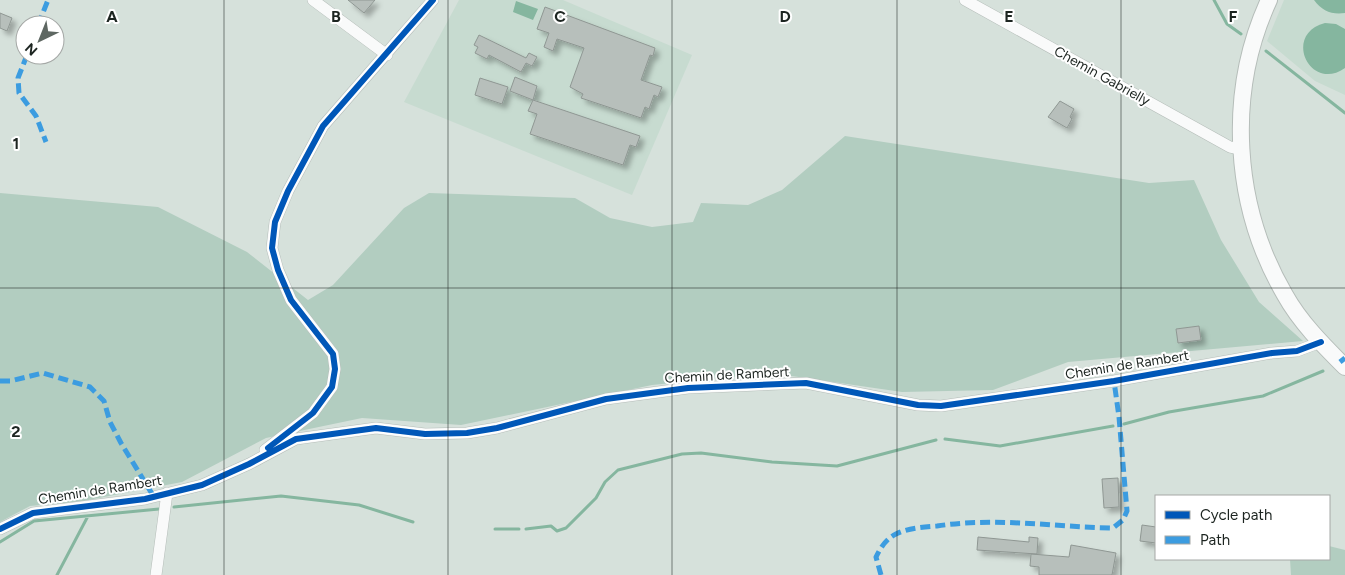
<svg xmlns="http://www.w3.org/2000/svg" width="1345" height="575" font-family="Figtree,sans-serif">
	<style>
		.built { fill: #c7dbd0 }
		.green { fill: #b2cdc0 }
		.water { fill: #85b69f }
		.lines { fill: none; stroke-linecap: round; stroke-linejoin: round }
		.stream { stroke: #85b69f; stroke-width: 3 }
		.building { fill: #b7bfbb; stroke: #8f9793; filter: url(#shadow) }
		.street-casing { stroke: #b5bdb9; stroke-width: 12 }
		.secondary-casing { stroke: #b5bdb9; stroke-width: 18 }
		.street { stroke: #f9fafa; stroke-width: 11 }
		.secondary { stroke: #f9fafa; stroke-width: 16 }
		.quiet { stroke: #3c9ce0; stroke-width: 5; stroke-dasharray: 10 5; stroke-linecap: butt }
		.cycleway-casing { stroke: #fff; stroke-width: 9 }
		.cycleway { stroke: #0057b8; stroke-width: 6 }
		.grid { fill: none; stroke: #1d2521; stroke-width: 1; stroke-opacity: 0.55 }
		.labels { text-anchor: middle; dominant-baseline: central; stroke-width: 4; stroke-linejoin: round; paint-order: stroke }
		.street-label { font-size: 14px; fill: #1d2521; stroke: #fff }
		.grid-label { font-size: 16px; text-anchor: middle; font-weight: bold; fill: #1d2521; stroke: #fff; stroke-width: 4; stroke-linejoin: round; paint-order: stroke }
	</style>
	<defs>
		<filter id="shadow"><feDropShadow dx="4.5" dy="4.5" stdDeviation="2.5" flood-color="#0004"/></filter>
	</defs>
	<rect width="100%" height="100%" fill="#d6e1db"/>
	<path class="built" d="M 459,0 L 563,0 L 692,55 L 632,195 L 404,102 Z
		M 1284,0 L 1345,0 L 1345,95 L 1315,81 L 1267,41 Z"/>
	<path class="green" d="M 845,136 L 1149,183 L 1194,180 L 1221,240 L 1259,302 L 1303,341 L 1068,362 L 993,390 L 902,392 L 771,373 L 652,385 L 461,425 L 362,418 L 266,438 L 182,482 L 83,501 L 30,506 L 0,522 L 0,193 L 158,207 L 247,252 L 308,300 L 333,285 L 404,208 L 429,193 L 575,198 L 610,218 L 652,227 L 693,222 L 701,203 L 748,205 L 782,190 Z
		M 1329,546 L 1345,550 L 1345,575 L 1291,575 L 1290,559 L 1329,559 Z"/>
	<path class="water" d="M 1314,0 L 1345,0 L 1345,13 C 1332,15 1322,11 1314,0 Z
		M 516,1 L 538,9 L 533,20 L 513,12 Z
		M 1325,23 L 1336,24 L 1345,29 L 1345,68 C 1310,93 1282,34 1325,23 Z"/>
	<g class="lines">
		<path class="stream" d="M 1214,0 L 1227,24 L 1241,34
			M 1266,51 L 1345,113
			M 1124,424 L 1169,412 L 1263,396 L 1323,371
			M 945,439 L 1000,446 L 1113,426
			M 174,507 L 281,496 L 359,505 L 413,522
			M 495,529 L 519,529
			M 526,529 L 551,526 L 557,531 L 566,528 L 596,498 L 605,482 L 618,470 L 682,454 L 701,453 L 772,462 L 837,466 L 936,440
			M 0,542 L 34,521 L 159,509
			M 57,575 L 88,516"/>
	</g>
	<path class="building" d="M 348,0 L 375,0 L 364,13 Z
		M 545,7 L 655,48 L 653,56 L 650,55 L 641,80 L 662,87 L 658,97 L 654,95 L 649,109 L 645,107 L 641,118 L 581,98 L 583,94 L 570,87 L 584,48 L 557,39 L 553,51 L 544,47 L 549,33 L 537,29 Z
		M 0,13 L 12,18 L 7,31 L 0,28 Z
		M 479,35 L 526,58 L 529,53 L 537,57 L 532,66 L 526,63 L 521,72 L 489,55 L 487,59 L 475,53 L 478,47 L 474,45 Z
		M 515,77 L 537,86 L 533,100 L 510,91 Z
		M 480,78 L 508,87 L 502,104 L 475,95 Z
		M 533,100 L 640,136 L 636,147 L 630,145 L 623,165 L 530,134 L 537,114 L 528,111 Z
		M 1060,101 L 1074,109 L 1070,117 L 1072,119 L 1067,128 L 1048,117 Z
		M 1199,326 L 1201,340 L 1178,343 L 1176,329 Z
		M 1118,478 L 1119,507 L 1104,508 L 1102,479 Z
		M 1142,525 L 1156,527 L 1156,543 L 1140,541 Z
		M 978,537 L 1029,542 L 1029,537 L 1038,538 L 1037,554 L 977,550 Z
		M 1071,545 L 1116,553 L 1112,575 L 1039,575 L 1039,567 L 1030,566 L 1031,554 L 1069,557 Z"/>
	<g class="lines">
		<defs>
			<path id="street" d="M 313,0 L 387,55
				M 965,0 L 1230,147 L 1240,149
				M 265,450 L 313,413 L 332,387 L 335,369 L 333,354 L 291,300 L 278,270 L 272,248 L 275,222 L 288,191 L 323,126 L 433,0
				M 0,529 L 33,513 L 145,499 L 202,485 L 249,464 L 296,439 L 376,428 L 425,434 L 467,433 L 497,428 L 606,399 L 688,388 L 806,383 L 918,405 L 941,406 L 1114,381 L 1272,353 L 1297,351 L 1321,342
				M 156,575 L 167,493"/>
			<path id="secondary" d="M 1269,0 C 1226,93 1233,206 1285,295 C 1300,322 1323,345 1345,367"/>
		</defs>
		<use href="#street" class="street-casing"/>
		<use href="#secondary" class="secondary-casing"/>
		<use href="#street" class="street"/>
		<use href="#secondary" class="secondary"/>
		<path class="quiet" d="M 38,25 L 48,0
			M 27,55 L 18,78 L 19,93 L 36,116 L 46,142
			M 1340,362 L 1345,358
			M 0,381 L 10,381 L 43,373 L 90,387 L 104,401 L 110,422 L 121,443 L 154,497
			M 881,575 L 876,557 C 881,547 886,539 896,534 C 908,528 923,527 937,526 C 997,517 1053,527 1113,528 L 1123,520 L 1127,511 L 1119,417 L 1114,381"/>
		<defs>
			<path id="cycleway" d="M 268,448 L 313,413 L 332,387 L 335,369 L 333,354 L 291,300 L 278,270 L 272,248 L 275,222 L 288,191 L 323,126 L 433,0
				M 0,529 L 33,513 L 145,499 L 202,485 L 249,464 L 296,439 L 376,428 L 425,434 L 467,433 L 497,428 L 606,399 L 688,388 L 806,383 L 918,405 L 941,406 L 1114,381 L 1272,353 L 1297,351 L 1321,342"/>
		</defs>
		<use href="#cycleway" class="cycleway-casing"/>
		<use href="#cycleway" class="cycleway"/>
	</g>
	<path class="grid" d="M 224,0 L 224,575M 448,0 L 448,575M 672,0 L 672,575M 897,0 L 897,575M 1121,0 L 1121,575M 0,288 L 1345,288"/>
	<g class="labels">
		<g class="street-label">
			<text transform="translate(1102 76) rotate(29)">Chemin Gabrielly</text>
			<text transform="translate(1127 365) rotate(-9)">Chemin de Rambert</text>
			<text transform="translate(727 375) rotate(-3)">Chemin de Rambert</text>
			<text transform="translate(100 490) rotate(-9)">Chemin de Rambert</text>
		</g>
	</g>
	<g class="grid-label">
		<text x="112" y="22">A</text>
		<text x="336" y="22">B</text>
		<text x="560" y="22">C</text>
		<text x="785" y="22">D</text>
		<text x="1009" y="22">E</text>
		<text x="1233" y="22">F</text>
		<text x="16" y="149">1</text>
		<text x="16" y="437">2</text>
	</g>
	<rect x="1155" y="495" width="175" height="65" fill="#ffffff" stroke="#a5a8a6"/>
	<rect x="1165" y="511" width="25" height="8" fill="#0057b8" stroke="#a5a8a6"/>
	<text x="1200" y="520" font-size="15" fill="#1d2521">Cycle path</text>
	<rect x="1165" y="536" width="25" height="8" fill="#3c9ce0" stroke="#a5a8a6"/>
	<text x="1200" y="545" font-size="15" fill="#1d2521">Path</text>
	<g transform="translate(40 40) rotate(223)"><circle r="24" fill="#ffffff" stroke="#a5a8a6"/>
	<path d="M0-4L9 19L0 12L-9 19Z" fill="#5e6762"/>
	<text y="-8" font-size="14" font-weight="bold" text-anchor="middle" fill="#1d2521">N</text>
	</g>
</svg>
